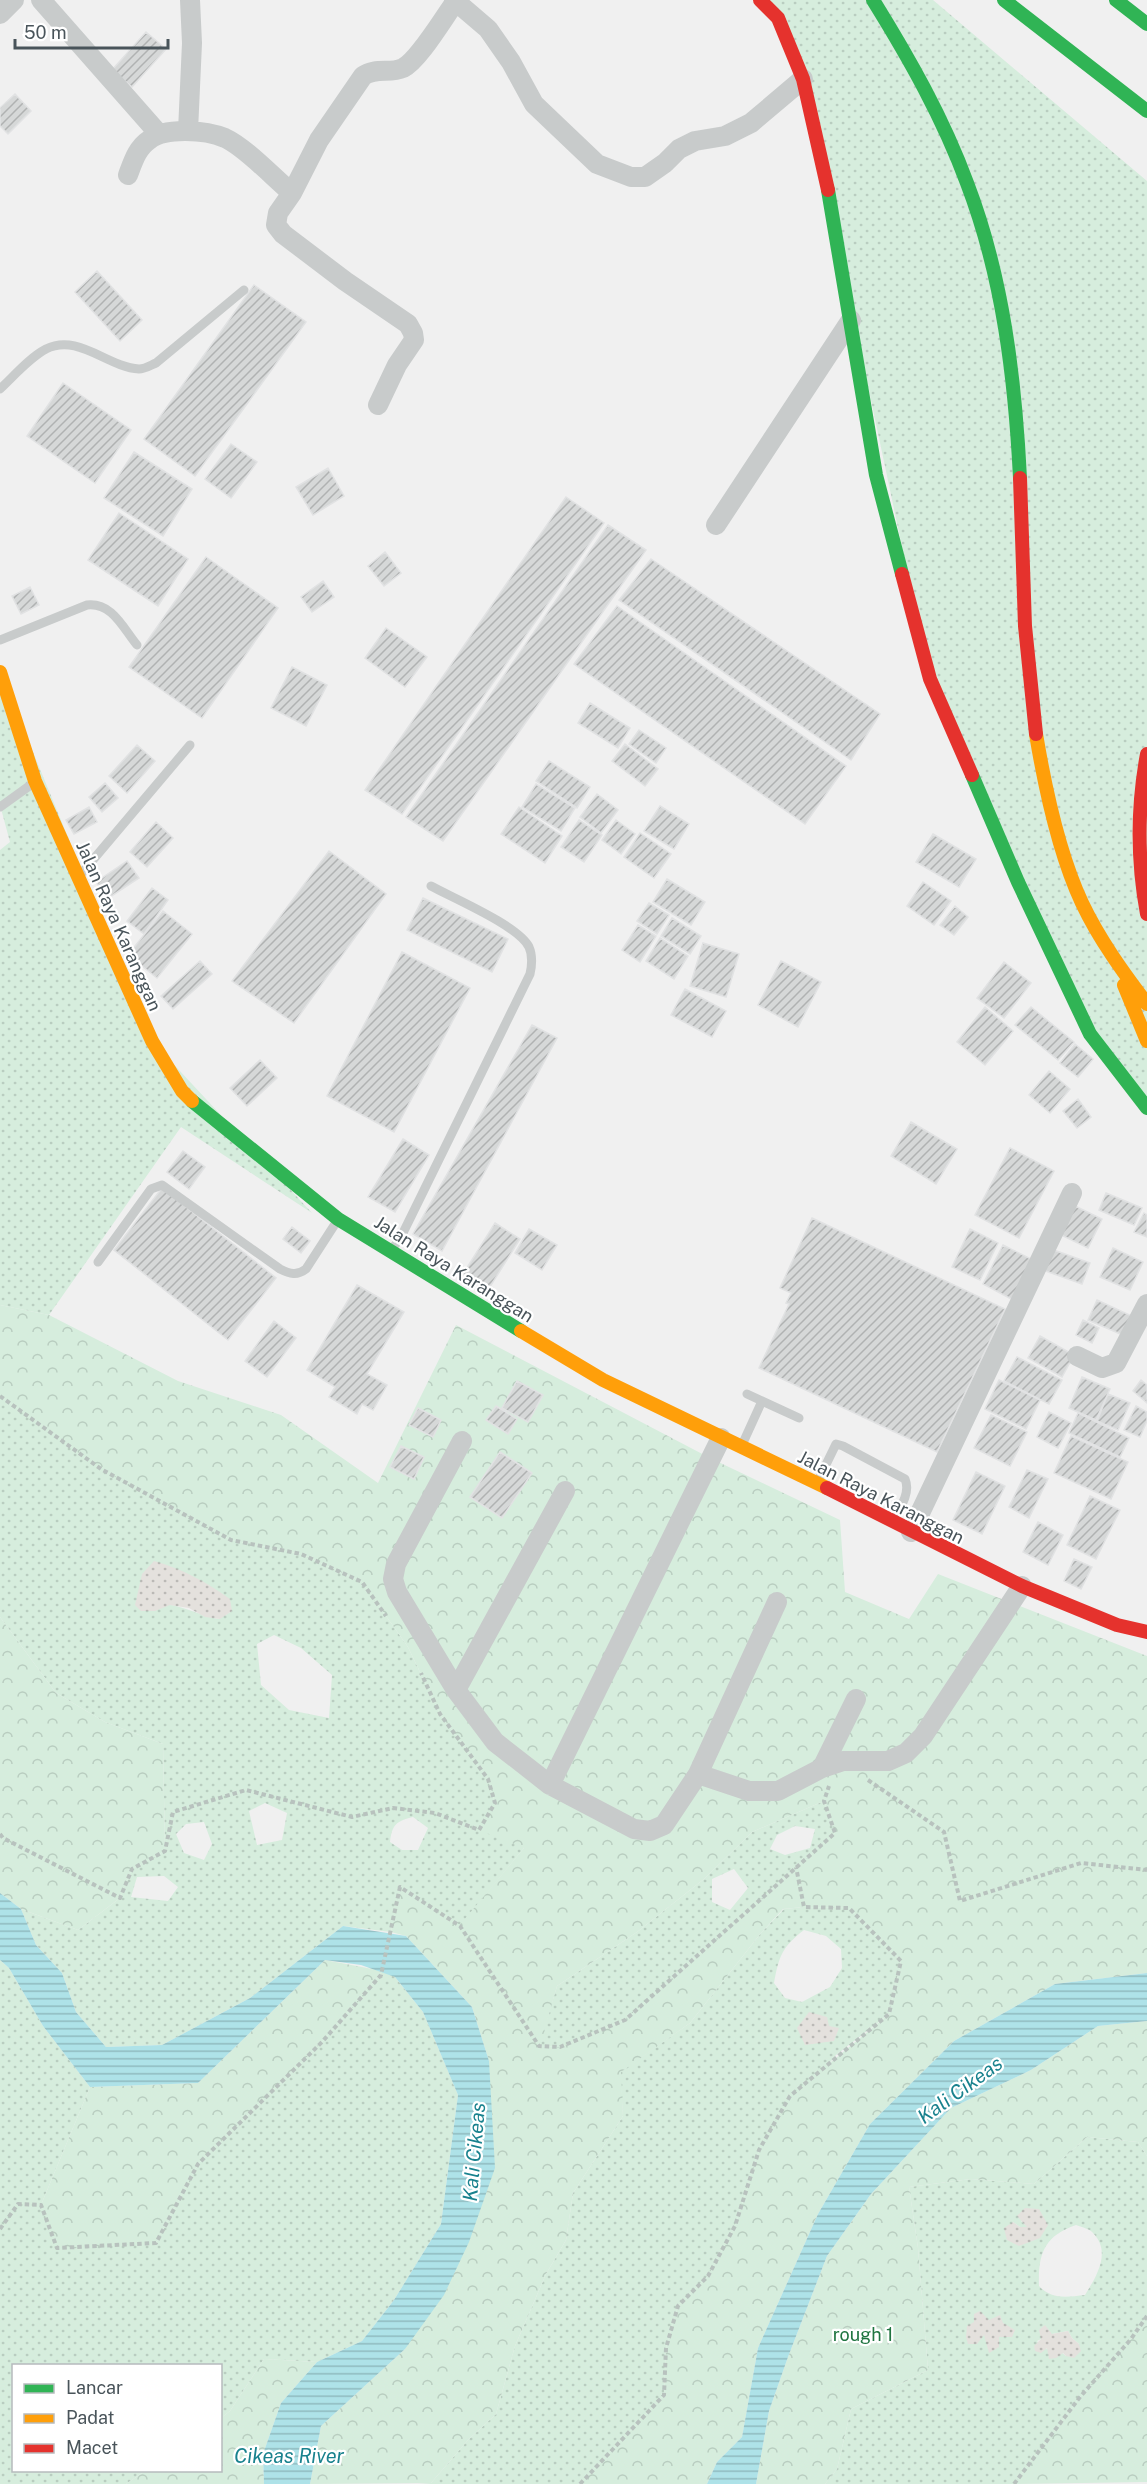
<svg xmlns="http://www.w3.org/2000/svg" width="1147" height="2484" font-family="'Public Sans',sans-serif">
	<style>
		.grass { fill: url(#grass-dots); fill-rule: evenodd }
		.forest { fill: url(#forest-crowns); fill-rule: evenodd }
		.sand { fill: url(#sand-dots) }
		.water { fill: url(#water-rules) }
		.building { fill: url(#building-hatch); stroke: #e1e2e3; stroke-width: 1.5 }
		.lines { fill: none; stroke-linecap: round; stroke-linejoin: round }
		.path { stroke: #b8c2be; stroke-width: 4; stroke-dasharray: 4.5 3; stroke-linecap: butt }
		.lane { stroke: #c8cbcb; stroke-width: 9 }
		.street { stroke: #c8cbcb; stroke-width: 20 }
		.fast { stroke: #30b455; stroke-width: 14 }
		.slow { stroke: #ff9f0a; stroke-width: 14 }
		.jam { stroke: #e5322d; stroke-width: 14 }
		.labels { text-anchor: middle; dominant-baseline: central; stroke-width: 4.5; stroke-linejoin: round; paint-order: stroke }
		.street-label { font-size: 18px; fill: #49545a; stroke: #fff }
		.park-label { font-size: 18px; fill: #207541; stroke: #fff }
		.water-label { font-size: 20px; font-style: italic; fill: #19828e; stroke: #fff }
	</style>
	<defs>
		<pattern id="grass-dots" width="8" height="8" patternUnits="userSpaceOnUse" patternTransform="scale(1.5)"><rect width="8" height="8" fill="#d6eddd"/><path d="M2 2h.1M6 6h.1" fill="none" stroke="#b9cdc0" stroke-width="1.8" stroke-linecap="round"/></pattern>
		<pattern id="forest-crowns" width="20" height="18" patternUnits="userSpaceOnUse" patternTransform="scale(1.5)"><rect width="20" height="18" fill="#d6eddd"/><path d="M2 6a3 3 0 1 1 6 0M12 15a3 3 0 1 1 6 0" fill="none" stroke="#b9cdc0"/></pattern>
		<pattern id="sand-dots" width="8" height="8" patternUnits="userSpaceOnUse" patternTransform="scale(1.5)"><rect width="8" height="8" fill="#e4e1dd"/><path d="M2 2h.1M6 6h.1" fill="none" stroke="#bbb9b6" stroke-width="1.8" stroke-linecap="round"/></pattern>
		<pattern id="water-rules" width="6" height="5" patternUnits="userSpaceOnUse" patternTransform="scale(1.5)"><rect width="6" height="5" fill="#aee2e8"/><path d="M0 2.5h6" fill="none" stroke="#90babf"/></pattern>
		<pattern id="building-hatch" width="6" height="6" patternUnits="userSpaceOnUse" patternTransform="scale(1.5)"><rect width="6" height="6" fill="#d6d8d8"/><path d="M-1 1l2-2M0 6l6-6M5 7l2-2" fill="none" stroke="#b0b2b2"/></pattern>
	</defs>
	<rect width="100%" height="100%" fill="#f0f0f0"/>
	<path class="grass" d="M 760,0 L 933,0 L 1147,181 L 1147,1108 L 1090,1034 L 930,679 L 803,79 Z
		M 0,672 L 152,1041 L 312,1213 L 181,1127 L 49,1315 L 0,1305 L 0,850 L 10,842 L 0,805 Z
		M 0,1396 L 102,1469 L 231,1540 L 301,1554 L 362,1582 L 408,1647 L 440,1714 L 488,1779 L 495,1803 L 524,1848 L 460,1926 L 392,1925 L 391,1932 L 343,1926 L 250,1998 L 162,2045 L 106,2047 L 76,2012 L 62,1973 L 36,1945 L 21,1909 L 78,1930 L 120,1898 L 132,1869 L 165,1851 L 163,1744 L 105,1722 L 56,1693 L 0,1617 ZM 170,1605 L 232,1611 L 219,1619 C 202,1616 188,1608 170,1605 ZM 274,1635 L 301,1648 L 332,1675 L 329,1718 L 289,1710 L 261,1685 L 257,1644 ZM 265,1803 L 287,1813 L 282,1840 L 257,1845 L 249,1811 ZM 413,1817 L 428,1828 L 418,1850 L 402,1850 L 390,1842 C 392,1825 396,1821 413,1817 ZM 204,1822 L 212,1844 L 204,1860 L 184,1853 L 176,1834 L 186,1824 ZM 164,1876 L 178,1887 L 168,1901 L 131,1897 L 137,1877 Z
		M 824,1801 L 835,1833 L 625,2020 L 560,2047 L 539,2046 L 557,1986 L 637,1932 L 704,1879 L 752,1832 ZM 795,1826 L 815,1829 L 810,1848 L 785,1855 L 770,1849 L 777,1835 ZM 734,1869 L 748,1888 L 730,1910 L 712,1902 L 712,1879 Z
		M 804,1907 L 849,1908 L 901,1961 L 889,2014 L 836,2055 L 759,2150 L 735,2226 L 708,2276 L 678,2306 L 666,2348 L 664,2395 L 580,2484 L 418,2484 L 431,2483 L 468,2440 L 496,2414 L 515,2346 L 546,2274 L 566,2240 L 573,2193 L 623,2116 L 620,2072 L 690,2023 L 761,1933 L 784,1909 ZM 804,1930 L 826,1936 L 841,1949 L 842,1968 L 830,1987 L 802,2002 L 785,1998 L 774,1983 C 779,1956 782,1947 804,1930 Z
		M 0,1960 L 9,1968 L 43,2026 L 90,2087 L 41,2205 L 156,2243 L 198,2164 L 322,2042 L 383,1971 L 395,1977 L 423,2012 L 458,2095 L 441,2224 L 394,2300 L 362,2341 L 317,2362 L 264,2359 L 230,2411 L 221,2418 L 220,2366 L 14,2366 L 14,2470 L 145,2471 L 126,2484 L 0,2484 Z
		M 1087,2137 L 1138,2142 L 1147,2156 L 1147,2316 L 1131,2339 L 1080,2397 L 1014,2484 L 825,2484 L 837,2469 L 851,2409 L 928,2370 L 918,2248 L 909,2187 L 971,2179 L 1034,2184 ZM 1021,2221 L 1048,2225 L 1007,2240 L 1013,2222 L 1020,2227 L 1028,2227 ZM 1076,2225 C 1081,2227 1090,2229 1093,2233 C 1112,2252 1096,2277 1085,2295 C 1067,2297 1052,2300 1039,2286 C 1038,2254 1044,2236 1076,2225 ZM 1068,2331 L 1072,2338 L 1079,2344 L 1066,2356 C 1062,2352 1050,2347 1044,2349 L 1037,2341 L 1052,2334 Z"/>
	<path class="forest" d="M 0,1305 L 49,1315 L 178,1381 L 281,1415 L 378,1483 L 456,1325 L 710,1458 L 840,1520 L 845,1592 L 909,1619 L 938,1574 L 1147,1656 L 1147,1973 L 1055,1984 L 954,2041 L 870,2124 L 818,2214 L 758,2348 L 742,2437 L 717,2462 L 707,2484 L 580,2484 L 664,2395 L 666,2348 L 678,2306 L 708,2276 L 735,2226 L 759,2150 L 790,2096 L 889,2014 L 901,1961 L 849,1908 L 804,1907 L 783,1909 L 761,1933 L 690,2023 L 621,2072 L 623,2116 L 573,2193 L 566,2240 L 546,2274 L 515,2346 L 496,2414 L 468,2440 L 431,2483 L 310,2484 L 321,2426 L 405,2349 L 489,2061 L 472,2007 L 406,1936 L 391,1932 L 400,1887 L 460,1925 L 524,1848 L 479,1830 L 495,1803 L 488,1779 L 440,1714 L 408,1647 L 362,1582 L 301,1554 L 231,1540 L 101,1469 L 0,1396 ZM 824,1801 L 835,1833 L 625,2020 L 560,2047 L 540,2046 L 557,1986 L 637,1932 L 704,1879 L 752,1832 Z
		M 0,1617 L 56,1693 L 105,1722 L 163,1744 L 165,1851 L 132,1869 L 120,1898 L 78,1930 L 21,1909 L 0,1893 Z
		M 325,1960 L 383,1971 L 322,2042 L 198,2164 L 156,2243 L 57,2248 L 41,2205 L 90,2087 L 198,2083 Z
		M 1147,2021 L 1147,2156 L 1138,2142 L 1087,2137 L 1034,2184 L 971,2179 L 909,2187 L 918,2248 L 928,2370 L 851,2409 L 837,2469 L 825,2484 L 756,2484 L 769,2411 L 788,2357 L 827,2256 L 871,2194 L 951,2108 L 1031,2070 L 1098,2026 Z
		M 1147,2316 L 1147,2482 L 1014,2484 L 1080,2397 L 1131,2339 Z
		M 264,2359 L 317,2362 L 281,2403 L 263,2454 L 264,2484 L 126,2484 L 145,2471 L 220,2470 L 221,2418 L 230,2411 Z"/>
	<path class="sand" d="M 154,1561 C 183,1569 206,1582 230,1599 L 232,1611 L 220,1619 L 205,1617 L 189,1608 L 170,1605 L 155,1611 L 141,1611 L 135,1605 L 142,1574 Z
		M 809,2012 L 827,2017 L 829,2026 L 839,2028 L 834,2041 L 805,2045 L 797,2028 Z
		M 1025,2208 L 1039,2209 L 1048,2225 L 1040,2238 L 1019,2246 L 1007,2240 L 1004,2228 L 1013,2222 L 1020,2227 L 1027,2227 L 1017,2216 Z
		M 980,2311 L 989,2320 L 1000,2315 L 1003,2323 L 1015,2330 L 1012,2337 L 999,2337 L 999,2347 L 989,2353 L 984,2335 L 977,2344 L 968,2344 L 966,2337 L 967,2326 L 974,2322 L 974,2314 Z
		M 1045,2325 L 1052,2334 L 1068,2331 L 1072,2338 L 1079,2344 L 1081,2351 L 1074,2358 L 1066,2356 L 1063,2353 L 1056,2358 L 1049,2359 L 1047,2348 L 1041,2353 L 1035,2351 L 1034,2346 L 1041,2339 L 1039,2330 Z"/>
	<path class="water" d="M 0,1893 L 21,1909 L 36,1945 L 62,1973 L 76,2012 L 106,2047 L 162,2045 L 250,1998 L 343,1926 L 406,1936 L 472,2007 L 489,2061 L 495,2168 L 469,2242 L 444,2295 L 405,2349 L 321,2426 L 310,2484 L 264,2484 L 263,2454 L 281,2403 L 317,2362 L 362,2341 L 394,2300 L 441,2224 L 458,2095 L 423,2012 L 395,1977 L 361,1965 L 325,1960 L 198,2083 L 90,2087 L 43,2026 L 9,1968 L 0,1960 Z
		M 1147,1973 L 1147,2021 L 1098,2026 L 1031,2070 L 951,2108 L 871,2194 L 827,2256 L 788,2357 L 769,2411 L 756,2484 L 707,2484 L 717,2462 L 742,2437 L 758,2348 L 818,2214 L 870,2124 L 954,2041 L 1055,1984 Z"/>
	<path class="building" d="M 146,32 L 166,49 L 132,87 L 112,70 Z
		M 15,94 L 31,111 L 8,134 L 0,126 L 0,108 Z
		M 97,271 L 142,320 L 120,341 L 75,292 Z
		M 254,285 L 306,322 L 195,476 L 144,439 Z
		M 63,383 L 131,430 L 95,483 L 27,436 Z
		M 231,444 L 257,462 L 231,498 L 205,479 Z
		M 134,452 L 192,489 L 163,536 L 104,498 Z
		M 328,468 L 344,496 L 313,515 L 296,487 Z
		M 566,497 L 604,523 L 402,814 L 365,790 Z
		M 119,513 L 188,559 L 158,606 L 88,560 Z
		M 608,525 L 646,550 L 443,841 L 406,817 Z
		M 385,552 L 401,573 L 384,586 L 368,566 Z
		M 206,557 L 278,608 L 202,718 L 129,667 Z
		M 651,559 L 880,714 L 851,760 L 619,600 Z
		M 323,581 L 334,597 L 312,612 L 301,597 Z
		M 30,587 L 39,605 L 21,614 L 12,596 Z
		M 617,606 L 846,766 L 805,824 L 574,664 Z
		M 386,628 L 427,657 L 405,687 L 365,658 Z
		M 292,667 L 327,685 L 306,726 L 271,708 Z
		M 590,703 L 630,728 L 618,748 L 578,723 Z
		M 639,730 L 666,748 L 656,763 L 629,744 Z
		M 625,744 L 658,769 L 645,786 L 612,761 Z
		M 137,745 L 155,761 L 127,793 L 109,776 Z
		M 549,761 L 590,787 L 577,808 L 536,781 Z
		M 105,783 L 118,798 L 102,812 L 89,797 Z
		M 536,784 L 575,808 L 561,831 L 522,807 Z
		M 597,794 L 618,810 L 601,833 L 580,817 Z
		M 660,806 L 689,824 L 674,849 L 644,831 Z
		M 89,807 L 97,822 L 74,834 L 66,820 Z
		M 519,807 L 562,836 L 545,863 L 501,834 Z
		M 579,820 L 602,835 L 584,862 L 561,847 Z
		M 616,820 L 635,834 L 621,854 L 602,840 Z
		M 156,822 L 173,838 L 147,867 L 130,852 Z
		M 640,833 L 671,854 L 654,878 L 624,857 Z
		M 933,834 L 976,859 L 959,887 L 916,862 Z
		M 329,851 L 386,894 L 294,1023 L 232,981 Z
		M 127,861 L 139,878 L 107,899 L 96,882 Z
		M 667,879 L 705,902 L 691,925 L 653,902 Z
		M 923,882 L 951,901 L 934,925 L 907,906 Z
		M 152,888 L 168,900 L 144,934 L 127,921 Z
		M 423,898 L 508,939 L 492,972 L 407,930 Z
		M 649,903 L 669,915 L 657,934 L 637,921 Z
		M 955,906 L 968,917 L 954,935 L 940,925 Z
		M 163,911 L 192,934 L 157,978 L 128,955 Z
		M 672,918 L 701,936 L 690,954 L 661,936 Z
		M 638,925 L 656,936 L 640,962 L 622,950 Z
		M 660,938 L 688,956 L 674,979 L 646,961 Z
		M 703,943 L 739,954 L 726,997 L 690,986 Z
		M 402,952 L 470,988 L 394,1132 L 327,1096 Z
		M 200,961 L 212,974 L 173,1009 L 161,996 Z
		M 781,961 L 821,982 L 798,1027 L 758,1005 Z
		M 1004,962 L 1031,983 L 1004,1018 L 977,998 Z
		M 685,989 L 726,1011 L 712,1037 L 671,1015 Z
		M 985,1007 L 1013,1031 L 985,1065 L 957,1042 Z
		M 1031,1007 L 1074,1042 L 1058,1060 L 1015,1025 Z
		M 532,1025 L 557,1038 L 442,1251 L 413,1234 Z
		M 1075,1044 L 1093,1059 L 1078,1077 L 1060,1063 Z
		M 260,1060 L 277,1078 L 247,1106 L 230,1088 Z
		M 1049,1071 L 1070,1089 L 1050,1113 L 1029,1095 Z
		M 1078,1099 L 1091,1117 L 1077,1128 L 1063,1111 Z
		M 911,1122 L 957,1149 L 936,1184 L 891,1156 Z
		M 403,1139 L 429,1155 L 395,1212 L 368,1197 Z
		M 1010,1148 L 1054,1171 L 1019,1238 L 975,1215 Z
		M 183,1151 L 205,1167 L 189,1189 L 167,1172 Z
		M 162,1188 L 276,1278 L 228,1340 L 114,1250 Z
		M 1106,1193 L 1142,1208 L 1134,1225 L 1099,1210 Z
		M 1073,1205 L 1102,1219 L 1088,1248 L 1059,1234 Z
		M 1144,1213 L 1147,1215 L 1147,1237 L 1134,1232 Z
		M 812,1218 L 1005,1309 L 937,1452 L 759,1368 L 789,1304 L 786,1303 L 791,1293 L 780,1288 Z
		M 495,1223 L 520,1239 L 488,1290 L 463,1274 Z
		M 292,1227 L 310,1241 L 301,1253 L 283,1239 Z
		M 529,1229 L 557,1245 L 542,1270 L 515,1253 Z
		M 970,1229 L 998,1243 L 980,1280 L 952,1267 Z
		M 1003,1245 L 1033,1260 L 1013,1300 L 983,1284 Z
		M 1113,1248 L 1143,1262 L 1130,1290 L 1100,1277 Z
		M 1051,1249 L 1090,1263 L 1082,1284 L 1043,1270 Z
		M 357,1285 L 404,1312 L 367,1374 L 387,1385 L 373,1410 L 362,1404 L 357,1414 L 329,1397 L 335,1387 L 307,1370 Z
		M 1097,1300 L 1134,1317 L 1125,1336 L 1088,1320 Z
		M 1083,1320 L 1099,1328 L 1092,1343 L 1076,1335 Z
		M 274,1321 L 296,1338 L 267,1377 L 245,1361 Z
		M 1040,1336 L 1074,1355 L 1062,1377 L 1028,1358 Z
		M 1017,1357 L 1062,1380 L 1049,1404 L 1004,1381 Z
		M 1082,1377 L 1110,1389 L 1096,1420 L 1069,1408 Z
		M 999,1380 L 1040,1400 L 1026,1429 L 985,1409 Z
		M 1141,1380 L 1147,1385 L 1147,1403 L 1133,1391 Z
		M 517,1381 L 543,1395 L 528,1422 L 502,1408 Z
		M 1108,1394 L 1130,1403 L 1118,1430 L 1097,1421 Z
		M 496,1406 L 517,1419 L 508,1434 L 486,1420 Z
		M 1136,1406 L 1147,1412 L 1147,1421 L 1140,1437 L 1124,1430 Z
		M 418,1408 L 441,1420 L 433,1437 L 409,1425 Z
		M 1049,1412 L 1071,1423 L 1058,1448 L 1037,1437 Z
		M 1078,1413 L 1129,1438 L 1120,1457 L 1069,1433 Z
		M 991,1415 L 1027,1432 L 1010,1466 L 974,1448 Z
		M 1071,1436 L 1128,1462 L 1111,1499 L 1054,1473 Z
		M 401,1446 L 424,1457 L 414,1479 L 390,1467 Z
		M 500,1452 L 532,1473 L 502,1518 L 470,1497 Z
		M 1027,1470 L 1048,1479 L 1029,1518 L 1009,1507 Z
		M 976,1472 L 1005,1486 L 982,1534 L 953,1520 Z
		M 1090,1496 L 1120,1510 L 1096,1559 L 1067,1545 Z
		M 1038,1522 L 1063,1535 L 1048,1565 L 1023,1552 Z
		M 1074,1559 L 1092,1567 L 1081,1589 L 1064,1581 Z"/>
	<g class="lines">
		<path class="path" d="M 0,1396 L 101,1469 L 231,1540 L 301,1554 L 362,1582 L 386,1616
			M 868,1780 L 944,1832 L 960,1901 L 1081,1863 L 1147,1870
			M 0,1834 L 3,1838 L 120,1898 L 132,1869 L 165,1851 L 173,1812 L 246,1790 L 352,1817 L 393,1808 L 435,1813 L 479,1830 L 495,1803 L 488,1779 L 440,1714 L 421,1673
			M 0,2229 L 18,2204 L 41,2205 L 57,2248 L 156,2243 L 198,2164 L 322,2042 L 381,1975 L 400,1887 L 460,1926 L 539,2046 L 560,2047 L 625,2020 L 835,1833 L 824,1801 L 829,1786
			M 580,2484 L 664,2395 L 666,2348 L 678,2306 L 708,2276 L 735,2226 L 759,2150 L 790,2096 L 889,2014 L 901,1961 L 849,1908 L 804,1907 L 796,1867
			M 1014,2484 L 1080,2397 L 1131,2339 L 1147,2316"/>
		<path class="lane" d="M 0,389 C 14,376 29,358 46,349 C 78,333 107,367 139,369 C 145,369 151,365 156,363 L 244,290
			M 0,640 L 87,605 C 112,602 123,628 137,645
			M 0,807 L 32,784
			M 81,874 L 190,745
			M 391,1250 L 400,1239 L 530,974 C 532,965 533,956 529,947 C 519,926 453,898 431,886
			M 98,1262 L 151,1189 L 162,1185 L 280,1269 C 290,1274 297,1276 306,1269 L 337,1221
			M 747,1394 L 799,1418
			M 742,1445 L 762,1401
			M 818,1481 L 836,1444 L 843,1446 L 905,1479 C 911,1493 900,1508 893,1520"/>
		<path class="street" d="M 41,0 L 159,134
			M 454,0 L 488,29 L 511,62 L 534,104 L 556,125 L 597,164 L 631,177 L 645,177 L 665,163 L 679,149 L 695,141 L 725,136 L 751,123 L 803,79
			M 0,14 L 14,0
			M 188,131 L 192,43 L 190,0
			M 128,175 C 133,162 137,148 149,140 C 165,127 206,130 225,138 C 245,147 274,178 292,193
			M 378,405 L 397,365 L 414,340 L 413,333 L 408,324 L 345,281 L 283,234 L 276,225 L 278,213 L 292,193 L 319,140 L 363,76 C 376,67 390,74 403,68 C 419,60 444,17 456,1
			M 716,525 L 851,320
			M 1077,1356 L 1102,1368 L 1116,1363 L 1147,1304
			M 911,1532 L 1072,1193
			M 777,1602 L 698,1774 L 749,1791 L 778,1791 L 822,1768 L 843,1761 L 888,1761 L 906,1753 L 923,1736 L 1022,1586
			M 456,1690 L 397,1592 L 393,1579 L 396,1564 L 462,1441
			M 822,1768 L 856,1699
			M 698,1774 L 664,1825 L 650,1831 L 634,1829 L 550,1785 L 721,1438
			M 550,1785 L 495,1742 L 456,1690 L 565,1491"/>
		<path class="fast" d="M 873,0 C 909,58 943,118 967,183 C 1003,277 1015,378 1020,478
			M 1004,0 L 1147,111
			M 1116,0 L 1147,24
			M 828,190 L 876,475 L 902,574
			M 972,775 L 1018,882 L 1090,1034 L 1147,1108
			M 192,1101 L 338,1219 L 521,1331"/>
		<path class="slow" d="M 0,672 L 35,781 L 152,1041 L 182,1091 L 192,1101
			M 1036,734 C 1045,788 1059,854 1082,903 C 1099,939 1123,972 1147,1004
			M 1124,985 L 1147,1041
			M 521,1331 L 603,1380 L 827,1488"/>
		<path class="jam" d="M 760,0 L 778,18 L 803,79 L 828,190
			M 1020,478 L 1025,626 L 1036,734
			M 902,574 L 930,679 L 972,775
			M 1147,754 C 1137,808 1137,860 1147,914
			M 827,1488 L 1022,1586 L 1117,1625 L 1147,1632"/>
	</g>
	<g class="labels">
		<g class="street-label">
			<text transform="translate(119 926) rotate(66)">Jalan Raya Karanggan</text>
			<text transform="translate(454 1269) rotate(32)">Jalan Raya Karanggan</text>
			<text transform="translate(881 1497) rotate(27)">Jalan Raya Karanggan</text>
		</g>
		<g class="park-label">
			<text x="863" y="2334">rough 1</text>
		</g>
		<g class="water-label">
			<text transform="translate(960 2090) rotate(-36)">Kali Cikeas</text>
			<text transform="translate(474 2152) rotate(-85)">Kali Cikeas</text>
			<text x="289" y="2456">Cikeas River</text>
		</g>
	</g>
	<rect x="12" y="2364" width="210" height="108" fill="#ffffff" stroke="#b6bbbd" stroke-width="1.5"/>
	<rect x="24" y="2384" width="30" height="9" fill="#30b455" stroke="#b6bbbd" stroke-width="1.5"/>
	<text x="66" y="2394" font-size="18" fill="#49545a">Lancar</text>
	<rect x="24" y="2414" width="30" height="9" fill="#ff9f0a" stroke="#b6bbbd" stroke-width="1.5"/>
	<text x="66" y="2424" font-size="18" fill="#49545a">Padat</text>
	<rect x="24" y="2444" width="30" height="9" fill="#e5322d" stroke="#b6bbbd" stroke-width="1.5"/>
	<text x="66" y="2454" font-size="18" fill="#49545a">Macet</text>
	<path d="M15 39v9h153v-9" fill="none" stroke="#49545a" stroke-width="3"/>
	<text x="24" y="39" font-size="18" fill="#49545a" stroke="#ffffff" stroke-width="4.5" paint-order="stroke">50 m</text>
</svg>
